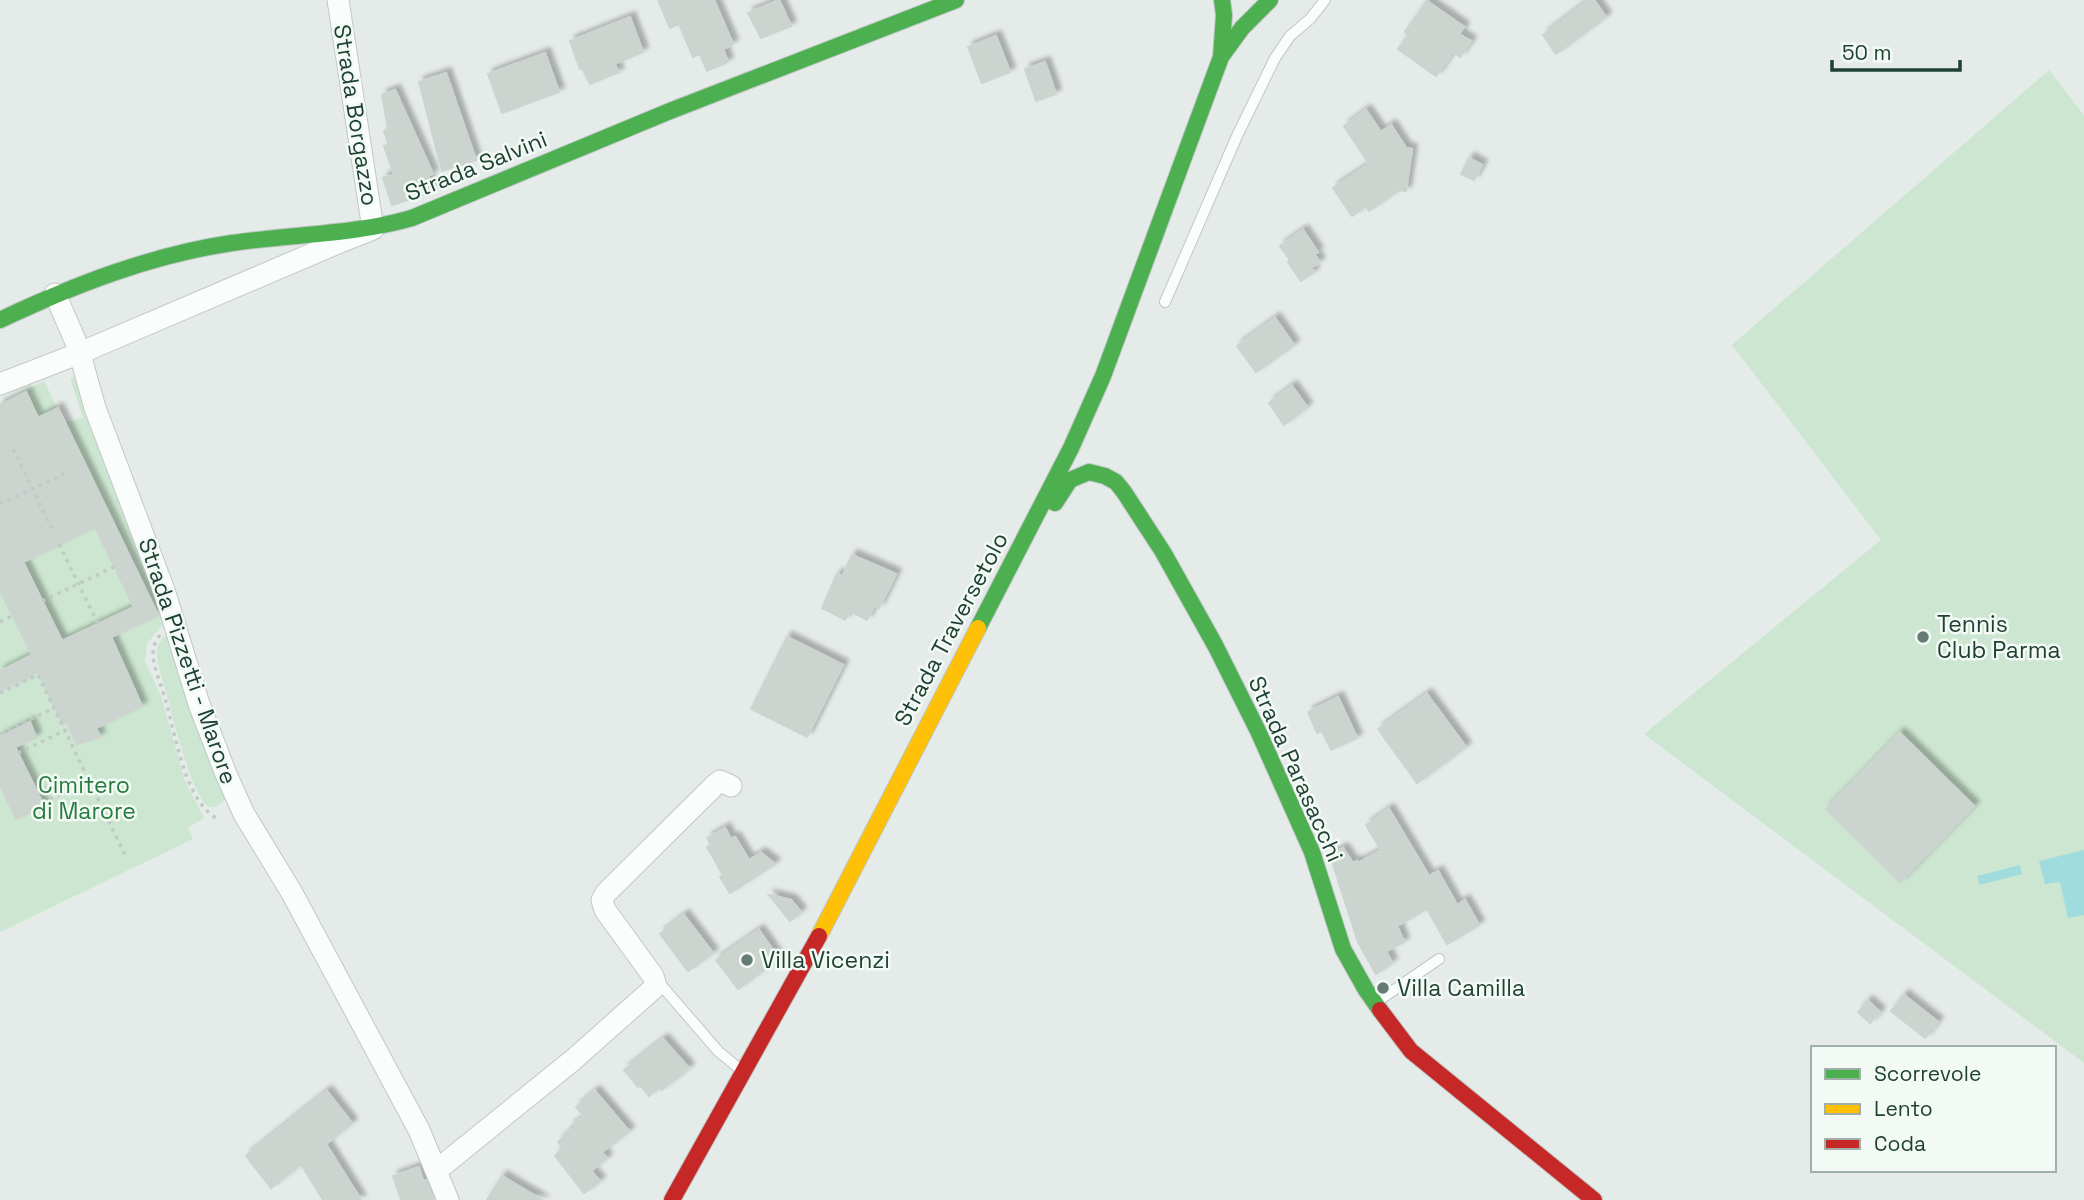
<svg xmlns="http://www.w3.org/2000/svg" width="2084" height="1200" font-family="'Space Grotesk',sans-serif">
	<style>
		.green { fill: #cce6d1 }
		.water { fill: #a0dcde }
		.building { fill: #ccd4d0; stroke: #cdd4d0; stroke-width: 2; fill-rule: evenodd; filter: url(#shadow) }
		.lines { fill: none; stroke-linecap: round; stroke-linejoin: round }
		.lane-casing { stroke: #c2c8c5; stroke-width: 12 }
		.street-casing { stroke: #c2c8c5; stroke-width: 23 }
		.fast-casing { stroke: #bec7c3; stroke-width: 18 }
		.slow-casing { stroke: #bec7c3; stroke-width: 18 }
		.jam-casing { stroke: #bec7c3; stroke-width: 18 }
		.path { stroke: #c0cbc6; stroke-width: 3.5; stroke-dasharray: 3.5 5; stroke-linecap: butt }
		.lane { stroke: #fbfcfc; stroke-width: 10 }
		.street { stroke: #fbfcfc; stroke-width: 21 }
		.fast { stroke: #4caf50; stroke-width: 16 }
		.slow { stroke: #ffc107; stroke-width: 16 }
		.jam { stroke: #c62828; stroke-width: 16 }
		.poi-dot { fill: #647c73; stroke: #f3faf5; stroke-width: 2.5 }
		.labels { text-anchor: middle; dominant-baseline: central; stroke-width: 5; stroke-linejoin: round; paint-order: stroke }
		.street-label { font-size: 23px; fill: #1f4134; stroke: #f3faf5 }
		.poi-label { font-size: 23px; fill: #1f4134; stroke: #f3faf5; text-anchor: start }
		.park-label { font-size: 23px; fill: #257c3c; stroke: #f3faf5 }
	</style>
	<defs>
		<filter id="shadow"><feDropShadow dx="5" dy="-5" stdDeviation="2" flood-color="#0004"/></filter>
	</defs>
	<rect width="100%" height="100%" fill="#e5ebe8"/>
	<path class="green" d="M 2049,70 L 2084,115 L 2084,1063 L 1644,734 L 1881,540 L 1732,345 Z
		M 75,376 L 79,380 L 166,620 L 147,644 L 145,661 L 161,696 L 185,781 L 204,818 L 188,828 L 193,839 L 0,932 L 0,403 L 44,381 L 64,422 L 83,418 L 71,381 L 71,378 Z
		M 167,634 L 228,797 L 216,807 L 208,807 C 187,784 176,726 167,695 C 163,682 157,666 157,652 C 157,645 162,639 167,634 Z"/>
	<path class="water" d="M 2084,850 L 2084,915 L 2068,918 L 2060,882 L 2045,884 L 2039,861 Z
		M 2020,865 L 2022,874 L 1980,885 L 1977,876 Z"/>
	<path class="building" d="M 658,0 L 714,0 L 733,44 L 723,49 L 728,62 L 707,71 L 700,54 L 693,57 L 679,24 L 670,28 Z
		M 779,0 L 791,26 L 761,38 L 748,13 Z
		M 1589,0 L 1594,0 L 1606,17 L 1556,54 L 1543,35 Z
		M 1427,1 L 1464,27 L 1459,34 L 1471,41 L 1460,57 L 1453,52 L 1436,76 L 1398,49 L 1409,35 L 1405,32 Z
		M 630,17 L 643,52 L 614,64 L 619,72 L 590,84 L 582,68 L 580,69 L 570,41 Z
		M 996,36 L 1010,72 L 982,83 L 968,47 Z
		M 545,53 L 559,92 L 502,113 L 488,74 Z
		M 1045,62 L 1056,94 L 1036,101 L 1025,69 Z
		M 446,73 L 476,160 L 442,171 L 419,82 Z
		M 395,90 L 433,174 L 428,175 L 432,192 L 392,205 L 383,178 L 394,175 L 384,146 L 389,145 L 384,131 L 388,129 L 382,95 Z
		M 1366,110 L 1381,132 L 1391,125 L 1406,148 L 1412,149 L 1406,191 L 1399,190 L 1369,211 L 1366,206 L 1352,216 L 1333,188 L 1369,164 L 1344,126 Z
		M 1469,158 L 1482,165 L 1474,180 L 1461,174 Z
		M 1303,230 L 1318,252 L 1314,254 L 1320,262 L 1311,268 L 1314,272 L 1301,281 L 1288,262 L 1290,260 L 1280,246 Z
		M 1275,318 L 1294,345 L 1256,372 L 1237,346 Z
		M 1292,386 L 1307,407 L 1284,425 L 1269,403 Z
		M 26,392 L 38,418 L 58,408 L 158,615 L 111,637 L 142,706 L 96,728 L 100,737 L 77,744 L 67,723 L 63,724 L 38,672 L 0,691 L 0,671 L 32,655 L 0,590 L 0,405 ZM 95,527 L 134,607 L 62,641 L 23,562 Z
		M 852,555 L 896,574 L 879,608 L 874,606 L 867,620 L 850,611 L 845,620 L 822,608 L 837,574 L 843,576 Z
		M 787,637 L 843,665 L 807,737 L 751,709 Z
		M 1427,694 L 1466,747 L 1417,783 L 1378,729 Z
		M 1338,697 L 1357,738 L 1331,750 L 1322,731 L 1317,733 L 1308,712 Z
		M 30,722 L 36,737 L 15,747 L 44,806 L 16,819 L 0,785 L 0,737 Z
		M 1900,733 L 1974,806 L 1900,882 L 1826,809 Z
		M 1389,809 L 1429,876 L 1438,871 L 1457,905 L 1465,900 L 1479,925 L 1447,944 L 1427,909 L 1397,926 L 1404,942 L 1386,951 L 1392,963 L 1376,974 L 1358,942 L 1330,855 L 1343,848 L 1353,863 L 1357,861 L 1358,863 L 1381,850 L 1366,825 Z
		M 725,828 L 731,839 L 735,837 L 749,860 L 761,853 L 775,864 L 730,893 L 720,877 L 723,875 L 707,847 L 711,844 L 707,838 Z
		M 769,895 L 791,900 L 801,912 L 790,921 Z
		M 684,915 L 713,953 L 688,971 L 660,934 Z
		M 759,930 L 779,959 L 738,989 L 716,960 Z
		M 1904,995 L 1938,1022 L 1925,1038 L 1891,1011 Z
		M 1868,1001 L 1880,1012 L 1870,1023 L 1858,1012 Z
		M 663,1039 L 689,1068 L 662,1090 L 659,1087 L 649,1096 L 640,1085 L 638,1087 L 624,1070 Z
		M 327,1091 L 352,1123 L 326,1144 L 361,1200 L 323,1200 L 301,1164 L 271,1188 L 246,1156 Z
		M 595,1091 L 629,1131 L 602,1152 L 607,1158 L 591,1171 L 600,1181 L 584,1193 L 555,1156 L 563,1149 L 558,1142 L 572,1130 L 570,1127 L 584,1116 L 576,1107 Z
		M 419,1167 L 423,1181 L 426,1180 L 434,1200 L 401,1200 L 393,1176 Z
		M 502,1176 L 542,1200 L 487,1200 Z"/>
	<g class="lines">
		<defs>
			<path id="lane" d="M 1165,302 L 1237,136 L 1275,58 L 1290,36 L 1310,19 L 1325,0
				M 655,978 L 718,1051 L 742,1071
				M 1378,1001 L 1439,959"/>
			<path id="street" d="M 55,294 L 78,347 L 95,408 L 164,590 L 199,704 L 226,774 L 244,814 L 292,893 L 419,1130 L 448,1200
				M 0,384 L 80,353 L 340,242 L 373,229 L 338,0
				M 437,1170 L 573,1060 L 654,988 L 655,982 L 653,976 L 605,910 L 602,900 L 606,893 L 715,785 L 720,781 L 731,786"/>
			<path id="fast" d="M 1221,57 L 1242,28 L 1270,0
				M 0,320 C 74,285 151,255 232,243 C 293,234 353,235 412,218 L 670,111 L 956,0
				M 1055,503 L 1070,480 L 1089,472 L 1105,476 L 1116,482 L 1124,492 L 1163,552 L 1215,645 L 1259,733 L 1312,852 L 1343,949 L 1366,990 L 1380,1010
				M 978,628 L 1071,448 L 1103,376 L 1221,57 L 1224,15 L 1222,0"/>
			<path id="slow" d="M 819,936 L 978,628"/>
			<path id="jam" d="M 1380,1010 L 1411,1051 L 1594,1200
				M 672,1200 L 819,936"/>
		</defs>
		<use href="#lane" class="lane-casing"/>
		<use href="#street" class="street-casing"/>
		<use href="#fast" class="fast-casing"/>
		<use href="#slow" class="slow-casing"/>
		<use href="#jam" class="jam-casing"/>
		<path class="path" d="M 13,449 L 52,529
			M 0,504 L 68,472
			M 59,544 L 98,624
			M 42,601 L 114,567
			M 0,622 L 12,616
			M 160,635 C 155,641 153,647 153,655 C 154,670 162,686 166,702 C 176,736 184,798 216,818
			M 0,693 L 38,675 L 126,857
			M 0,734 L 54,708
			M 18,753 L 64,731
			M 42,803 L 89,780"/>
		<use href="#lane" class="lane"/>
		<use href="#street" class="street"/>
		<use href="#fast" class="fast"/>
		<use href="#slow" class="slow"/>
		<use href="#jam" class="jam"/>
	</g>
	<g class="poi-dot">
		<circle cx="1923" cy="637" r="7"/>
		<circle cx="747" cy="960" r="7"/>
		<circle cx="1383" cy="988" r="7"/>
	</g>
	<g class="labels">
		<g class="street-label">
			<text transform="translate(356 115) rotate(81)">Strada Borgazzo</text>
			<text transform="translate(476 166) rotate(-22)">Strada Salvini</text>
			<text transform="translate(951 629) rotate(-62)">Strada Traversetolo</text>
			<text transform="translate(188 661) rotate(71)">Strada Pizzetti - Marore</text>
			<text transform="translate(1296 769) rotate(66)">Strada Parasacchi</text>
		</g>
		<g class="poi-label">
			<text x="1937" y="624">Tennis<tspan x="1937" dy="26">Club Parma</tspan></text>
			<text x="761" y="960">Villa Vicenzi</text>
			<text x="1397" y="988">Villa Camilla</text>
		</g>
		<g class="park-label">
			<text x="84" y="785">Cimitero<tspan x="84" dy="26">di Marore</tspan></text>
		</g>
	</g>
	<rect x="1811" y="1046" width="245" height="126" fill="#f3faf5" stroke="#9eb0a8" stroke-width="2"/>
	<rect x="1825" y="1069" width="35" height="10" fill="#4caf50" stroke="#9eb0a8" stroke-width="2"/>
	<text x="1874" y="1081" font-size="21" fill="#1f4134">Scorrevole</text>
	<rect x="1825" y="1104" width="35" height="10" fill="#ffc107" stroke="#9eb0a8" stroke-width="2"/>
	<text x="1874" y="1116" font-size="21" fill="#1f4134">Lento</text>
	<rect x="1825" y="1139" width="35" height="10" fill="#c62828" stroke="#9eb0a8" stroke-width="2"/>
	<text x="1874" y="1151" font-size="21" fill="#1f4134">Coda</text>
	<path d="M1832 60v10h128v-10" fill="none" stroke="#1f4134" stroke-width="3.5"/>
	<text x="1842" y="60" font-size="21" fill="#1f4134" stroke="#f3faf5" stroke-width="5" paint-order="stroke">50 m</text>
</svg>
